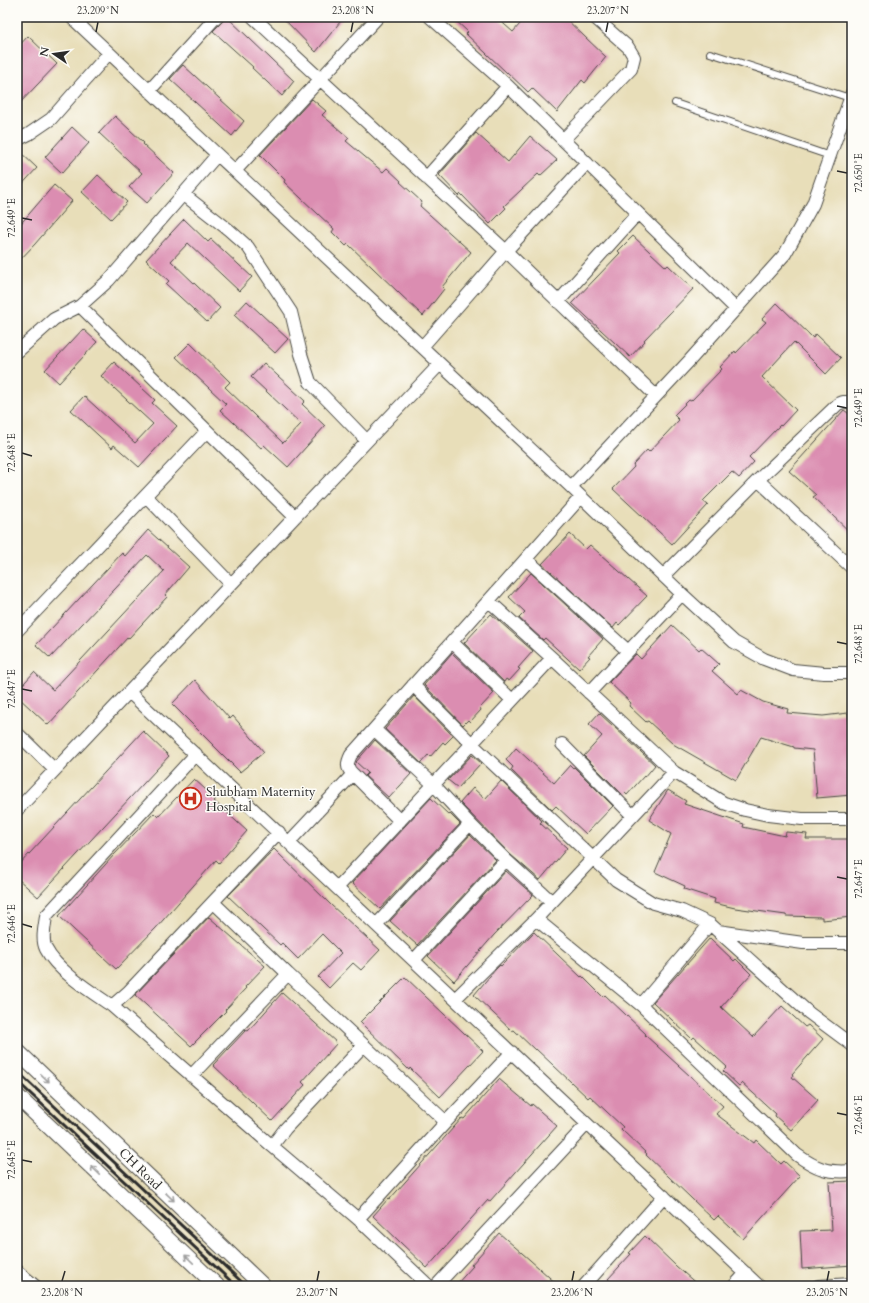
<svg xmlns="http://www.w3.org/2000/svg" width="869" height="1303" font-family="Cardo,serif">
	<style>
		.building { fill: #db8db1 }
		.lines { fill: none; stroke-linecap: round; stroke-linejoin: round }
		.service-casing { stroke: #474640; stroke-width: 8 }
		.minor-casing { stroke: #474640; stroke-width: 14 }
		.tertiary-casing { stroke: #474640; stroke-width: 17 }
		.service { stroke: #fff; stroke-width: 6 }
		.minor { stroke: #fff; stroke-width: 12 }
		.tertiary { stroke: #fff; stroke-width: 15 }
		.rail { stroke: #2b2b2b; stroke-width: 3 }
		.oneway { stroke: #a0a0a0 }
		.ticks { fill: none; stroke: #2b2b2b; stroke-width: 1.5 }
		.labels { text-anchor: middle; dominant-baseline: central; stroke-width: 3; stroke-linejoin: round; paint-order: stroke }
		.poi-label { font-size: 13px; fill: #2b2b2b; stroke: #fdfcf7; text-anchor: start }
		.street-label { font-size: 13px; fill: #2b2b2b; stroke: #fdfcf7 }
		.neatline { fill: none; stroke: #2b2b2b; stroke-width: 1.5 }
		.ticks-label { font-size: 10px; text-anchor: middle; fill: #2b2b2b }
	</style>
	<rect width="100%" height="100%" fill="#fdfcf7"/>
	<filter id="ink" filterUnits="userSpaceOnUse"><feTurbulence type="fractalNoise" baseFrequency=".025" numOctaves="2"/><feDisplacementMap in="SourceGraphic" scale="8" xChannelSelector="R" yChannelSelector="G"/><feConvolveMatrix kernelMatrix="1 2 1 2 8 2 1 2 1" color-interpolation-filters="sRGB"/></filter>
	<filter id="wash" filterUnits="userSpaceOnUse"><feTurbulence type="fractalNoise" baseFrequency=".012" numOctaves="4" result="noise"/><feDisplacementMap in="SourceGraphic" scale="16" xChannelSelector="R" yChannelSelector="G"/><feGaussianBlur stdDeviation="0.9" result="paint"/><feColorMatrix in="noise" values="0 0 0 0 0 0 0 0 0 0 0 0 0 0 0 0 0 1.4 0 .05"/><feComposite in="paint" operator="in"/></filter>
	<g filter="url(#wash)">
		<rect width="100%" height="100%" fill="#e8deb9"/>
		<g id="blocks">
			<path class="building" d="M 227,17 L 294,81 L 282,96 L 252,68 L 253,67 L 213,31 Z
				M 282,17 L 344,17 L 316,52 Z
				M 452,17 L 496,17 L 513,32 L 526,17 L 564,17 L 606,57 L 585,83 L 582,80 L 557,112 L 532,88 L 528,92 L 507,72 L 507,73 L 466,34 L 468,32 Z
				M 28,36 L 57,64 L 17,106 L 17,48 Z
				M 183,65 L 244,121 L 232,136 L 170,79 Z
				M 312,99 L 326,111 L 322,115 L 349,138 L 346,141 L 383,172 L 387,168 L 401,181 L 400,182 L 422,202 L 420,206 L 471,252 L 442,287 L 444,289 L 423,316 L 348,244 L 346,246 L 332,232 L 334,229 L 284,182 L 285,180 L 260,155 Z
				M 115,116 L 144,143 L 143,144 L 174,173 L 147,203 L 129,187 L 142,173 L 99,133 Z
				M 72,127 L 89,143 L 62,173 L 45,157 Z
				M 476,133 L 508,162 L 530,136 L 557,160 L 540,176 L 538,174 L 504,206 L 506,208 L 490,224 L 461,194 L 459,196 L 439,175 Z
				M 17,149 L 37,168 L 17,190 Z
				M 98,175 L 127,202 L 111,219 L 82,192 Z
				M 54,185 L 72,201 L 35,244 L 17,263 L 17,228 Z
				M 184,219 L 208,242 L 211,239 L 252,277 L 239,291 L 188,243 L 171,261 L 220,308 L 207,322 L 166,284 L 169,281 L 146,260 Z
				M 633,236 L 666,267 L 668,265 L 693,289 L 644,340 L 645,341 L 630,357 L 572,303 L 620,253 L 618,251 Z
				M 247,301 L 288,339 L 275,353 L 234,315 Z
				M 777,303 L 813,338 L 816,334 L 841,358 L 826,374 L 794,342 L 762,377 L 796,410 L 781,426 L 780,425 L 749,457 L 754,462 L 739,478 L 732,472 L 703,501 L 708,505 L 672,544 L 613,489 L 634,467 L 633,465 L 647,450 L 649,452 L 679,420 L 674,415 L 689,400 L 691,401 L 722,369 L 720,367 L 735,351 L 736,353 L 766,322 L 762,319 Z
				M 83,329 L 97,342 L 59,383 L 45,370 Z
				M 190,343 L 230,382 L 225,387 L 283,443 L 301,424 L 251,377 L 264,363 L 305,401 L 302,404 L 325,426 L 288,467 L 264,445 L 261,448 L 220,410 L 226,404 L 176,357 Z
				M 114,362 L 155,400 L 152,403 L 177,426 L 139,467 L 114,445 L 112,448 L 71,410 L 84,396 L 135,443 L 153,424 L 101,376 Z
				M 844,410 L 852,416 L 852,534 L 813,497 L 816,495 L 789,471 Z
				M 148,530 L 189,567 L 165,595 L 167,597 L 129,638 L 128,637 L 48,725 L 17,696 L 17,691 L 34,672 L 53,690 L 164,571 L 147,555 L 50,658 L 36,645 L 122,553 L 125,556 Z
				M 570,534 L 586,549 L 590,545 L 647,596 L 619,625 L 617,623 L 613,628 L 542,564 Z
				M 531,573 L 603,639 L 588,656 L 590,657 L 579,669 L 545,638 L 543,640 L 519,618 L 525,612 L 509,597 Z
				M 491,614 L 533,651 L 518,668 L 520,669 L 509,681 L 506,679 L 504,682 L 464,643 Z
				M 672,625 L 699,650 L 701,648 L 719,664 L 712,671 L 738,694 L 741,690 L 763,702 L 788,709 L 787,713 L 823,716 L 848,713 L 852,751 L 852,795 L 817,798 L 813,750 L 794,748 L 794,747 L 761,737 L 736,780 L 673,744 L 648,721 L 646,722 L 629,706 L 631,703 L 609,682 L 636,654 L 641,659 Z
				M 452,653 L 494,693 L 480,708 L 481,710 L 470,722 L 468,720 L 463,725 L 424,685 Z
				M 195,680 L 230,719 L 233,716 L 264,752 L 240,772 L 172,704 Z
				M 414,696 L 453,736 L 445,744 L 443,742 L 430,757 L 428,755 L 421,763 L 385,729 Z
				M 599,713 L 655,765 L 645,777 L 644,776 L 627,795 L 625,793 L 623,795 L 584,756 L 602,736 L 589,724 Z
				M 143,731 L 169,756 L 38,897 L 17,878 L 17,867 Z
				M 375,740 L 411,774 L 389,798 L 365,776 L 368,773 L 356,762 Z
				M 516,748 L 554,783 L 570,765 L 573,768 L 574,767 L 613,806 L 586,834 L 556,806 L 552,810 L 511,770 L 513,767 L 506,760 Z
				M 472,755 L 481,763 L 458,788 L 448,780 Z
				M 194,779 L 216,799 L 214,801 L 247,831 L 219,863 L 216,860 L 156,928 L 116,969 L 59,916 L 114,855 L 154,813 L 158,817 Z
				M 501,781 L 542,821 L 540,823 L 567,848 L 540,880 L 511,855 L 460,803 L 473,788 L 485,799 Z
				M 668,790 L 686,801 L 684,804 L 744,824 L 743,827 L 785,836 L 786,832 L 807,834 L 806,839 L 852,839 L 852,917 L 822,920 L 822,917 L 786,916 L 786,915 L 735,908 L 714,903 L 715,899 L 684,889 L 685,886 L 655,872 L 671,834 L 649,820 Z
				M 431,798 L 449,815 L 450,814 L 460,824 L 380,909 L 352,883 Z
				M 470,835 L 496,860 L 417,945 L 390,921 Z
				M 274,849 L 331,905 L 380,950 L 361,970 L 353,963 L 329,988 L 318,977 L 341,953 L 322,934 L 298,959 L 282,943 L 280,945 L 228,896 Z
				M 506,871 L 533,895 L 494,935 L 454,981 L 428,956 Z
				M 209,917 L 265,966 L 245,987 L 246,988 L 225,1010 L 226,1011 L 191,1046 L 135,995 Z
				M 534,932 L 581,977 L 582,976 L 603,997 L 605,995 L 646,1034 L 645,1035 L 723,1106 L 716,1114 L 754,1143 L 756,1140 L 781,1164 L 784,1161 L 800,1176 L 743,1239 L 718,1216 L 714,1220 L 646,1155 L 647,1154 L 621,1129 L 623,1127 L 590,1096 L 588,1098 L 536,1049 L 535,1050 L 514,1030 L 512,1031 L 474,995 L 495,970 L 500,965 L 501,966 Z
				M 710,938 L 734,961 L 736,959 L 751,974 L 721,1007 L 753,1037 L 782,1006 L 805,1027 L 808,1025 L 823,1039 L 792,1074 L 793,1075 L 792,1077 L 818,1100 L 791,1130 L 775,1116 L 776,1114 L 742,1083 L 739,1086 L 723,1071 L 727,1067 L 694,1037 L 692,1039 L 653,1002 Z
				M 405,977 L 483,1051 L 440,1097 L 410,1068 L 409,1070 L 360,1022 Z
				M 282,993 L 337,1043 L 302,1082 L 305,1085 L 272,1121 L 213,1065 L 246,1030 L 248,1031 Z
				M 499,1079 L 531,1106 L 532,1104 L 557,1126 L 490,1201 L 488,1200 L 427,1268 L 373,1216 L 388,1199 L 389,1200 L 462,1118 L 464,1119 Z
				M 852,1181 L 852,1265 L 802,1269 L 800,1231 L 832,1230 L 829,1182 Z
				M 499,1233 L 530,1260 L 559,1286 L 455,1286 L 473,1266 L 471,1265 Z
				M 645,1236 L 676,1266 L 699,1286 L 616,1286 L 608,1279 L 631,1254 L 629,1253 Z"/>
		</g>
	</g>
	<g filter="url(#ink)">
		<use href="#blocks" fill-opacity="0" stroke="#474640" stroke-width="1"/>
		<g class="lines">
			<defs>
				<path id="service" d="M 710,53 L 850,98
					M 675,103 L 830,156"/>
				<path id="minor" d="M 71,17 L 571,487 L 682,594 L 734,642 L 764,659 L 793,670 L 824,673 L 852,673
					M 253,17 L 506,251 L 587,163
					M 508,86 L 736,309
					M 149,91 L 216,17
					M 17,140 L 29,134 L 51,119 L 109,53
					M 563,140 L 631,69 L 634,57 L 628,47 L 594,17
					M 235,171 L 378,17
					M 426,178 L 508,86 L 430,17
					M 183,194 L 229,230 L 248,247 L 291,312 L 301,354 L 310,382 L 367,441
					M 558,302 L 638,213
					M 80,306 L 295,517
					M 422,347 L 506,251 L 656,396
					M 17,352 L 54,319 L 80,306 L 109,280 L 217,155
					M 758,480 L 852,568
					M 571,487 L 690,360 L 785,254 L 813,204 L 852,93
					M 146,496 L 231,584
					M 526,559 L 628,651
					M 663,576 L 758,480 L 838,404 L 843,402 L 852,402
					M 489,601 L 552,658 L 674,772 L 724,803 L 745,810 L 768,815 L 802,819 L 852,819
					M 17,631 L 207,431
					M 452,642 L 512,700
					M 413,685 L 472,744 L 616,880 L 653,903 L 682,911 L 710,924
					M 129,692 L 759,1286
					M 589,693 L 682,594
					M 374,729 L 434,785 L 470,824 L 506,860 L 552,902
					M 17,733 L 55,770
					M 562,744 L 633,816
					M 196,754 L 46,916 C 45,926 41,939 46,949 C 57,971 93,993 112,1006 L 128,992 L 279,832
					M 353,774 C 346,768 347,763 351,755 L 581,497
					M 17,810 L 440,364
					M 289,842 L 353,774 L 400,821
					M 337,888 L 552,658
					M 536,919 L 674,772
					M 376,925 L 470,824
					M 718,931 L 803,943 L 852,943
					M 414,960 L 506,860
					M 288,974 L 446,1122 L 358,1219
					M 455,999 L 536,919 L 641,1005 L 797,1155 C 817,1169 828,1173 852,1171
					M 641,1005 L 710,924 L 809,1013 L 852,1045
					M 112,1006 L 272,1146
					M 364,1045 L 285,1129 L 272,1146 L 358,1219 L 429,1286
					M 191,1076 L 288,974 L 213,902
					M 446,1122 L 512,1052
					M 17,1271 L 35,1286
					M 436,1286 L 587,1124
					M 584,1286 L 664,1196
					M 734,1286 L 746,1273
					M 818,1286 L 852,1284"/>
				<path id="tertiary" d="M 17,1051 L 263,1286
					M 17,1096 L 217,1286"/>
			</defs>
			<use href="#service" class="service-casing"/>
			<use href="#minor" class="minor-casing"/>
			<use href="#tertiary" class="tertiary-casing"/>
			<use href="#service" class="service"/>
			<use href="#minor" class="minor"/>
			<use href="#tertiary" class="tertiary"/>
			<path class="rail" d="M 17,1071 L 246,1286
				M 17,1081 L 236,1286"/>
		</g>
		<defs><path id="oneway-shaft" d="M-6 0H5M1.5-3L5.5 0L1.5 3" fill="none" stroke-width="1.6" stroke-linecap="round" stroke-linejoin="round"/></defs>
		<g class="oneway">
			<use href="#oneway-shaft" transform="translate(45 1078) rotate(44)"/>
			<use href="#oneway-shaft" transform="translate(95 1170) rotate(-136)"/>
			<use href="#oneway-shaft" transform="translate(170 1197) rotate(44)"/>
			<use href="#oneway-shaft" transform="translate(189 1259) rotate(-136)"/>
		</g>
	</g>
	<path class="ticks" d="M 96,32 L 98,22M 351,32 L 353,22M 606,32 L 608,22M 837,171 L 847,173M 22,218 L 32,220M 837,406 L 847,408M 22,453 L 32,456M 837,642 L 847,644M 22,689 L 32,691M 837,877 L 847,879M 22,924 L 32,927M 837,1113 L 847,1115M 22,1160 L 32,1162M 62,1281 L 65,1271M 317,1281 L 319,1271M 572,1281 L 574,1271M 827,1281 L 829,1271"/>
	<defs>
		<symbol id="hospital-ring" viewBox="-11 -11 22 22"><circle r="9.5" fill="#fdfcf7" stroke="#c8321e" stroke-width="1.5"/><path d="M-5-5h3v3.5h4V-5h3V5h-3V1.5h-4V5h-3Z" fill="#c8321e"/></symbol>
	</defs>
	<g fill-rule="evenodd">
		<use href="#hospital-ring" x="178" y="786" width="25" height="25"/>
	</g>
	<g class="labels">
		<g class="poi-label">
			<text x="206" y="792">Shubham Maternity<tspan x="206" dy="15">Hospital</tspan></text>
		</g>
		<g class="street-label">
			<text transform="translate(140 1169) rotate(44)">CH Road</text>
		</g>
	</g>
	<rect width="869" height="1303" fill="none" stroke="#fdfcf7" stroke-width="44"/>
	<g transform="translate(54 54) rotate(283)" stroke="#fdfcf7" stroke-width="3" paint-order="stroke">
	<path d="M0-3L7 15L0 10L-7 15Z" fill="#2b2b2b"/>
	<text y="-6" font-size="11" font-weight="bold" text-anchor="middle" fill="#2b2b2b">N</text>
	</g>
	<rect x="22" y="22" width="825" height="1259" class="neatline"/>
	<g class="ticks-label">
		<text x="98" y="14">23.209°N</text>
		<text x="353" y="14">23.208°N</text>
		<text x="608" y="14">23.207°N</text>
		<text transform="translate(858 173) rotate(-90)" y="4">72.650°E</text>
		<text transform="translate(11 218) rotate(-90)" y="4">72.649°E</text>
		<text transform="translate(858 408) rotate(-90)" y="4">72.649°E</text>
		<text transform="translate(11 453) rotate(-90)" y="4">72.648°E</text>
		<text transform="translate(858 644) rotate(-90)" y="4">72.648°E</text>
		<text transform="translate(11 689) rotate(-90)" y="4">72.647°E</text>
		<text transform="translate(858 879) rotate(-90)" y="4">72.647°E</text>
		<text transform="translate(11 924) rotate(-90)" y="4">72.646°E</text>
		<text transform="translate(858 1115) rotate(-90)" y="4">72.646°E</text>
		<text transform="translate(11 1160) rotate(-90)" y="4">72.645°E</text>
		<text x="62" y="1296">23.208°N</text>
		<text x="317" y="1296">23.207°N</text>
		<text x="572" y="1296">23.206°N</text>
		<text x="827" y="1296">23.205°N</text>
	</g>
</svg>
